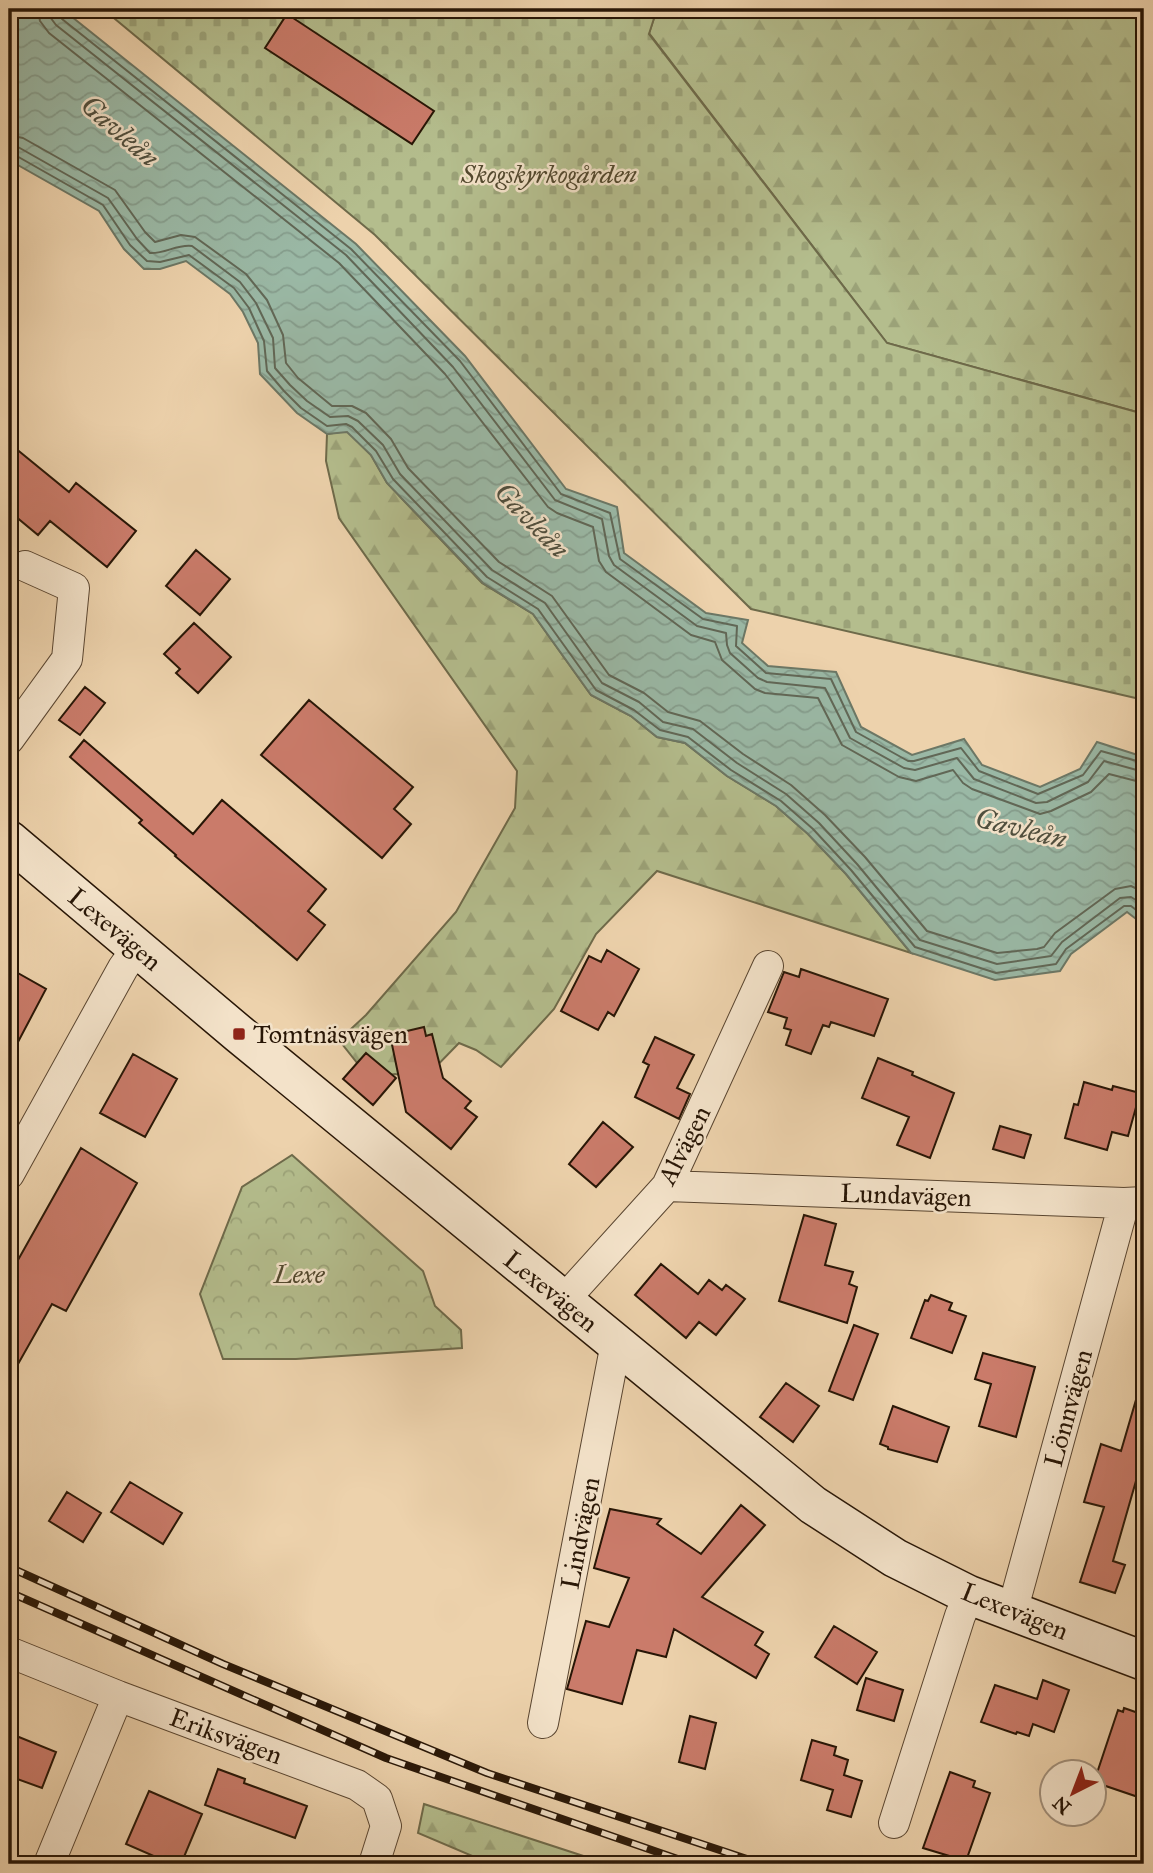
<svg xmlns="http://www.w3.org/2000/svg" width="1153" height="1873" font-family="'IM FELL Great Primer',serif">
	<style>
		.forest { fill: url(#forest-firs); stroke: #6e6a4a; stroke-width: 2 }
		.cemetery { fill: url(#cemetery-stones); stroke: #6e6a4a; stroke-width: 2 }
		.park { fill: url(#park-crowns); stroke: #6e6a4a; stroke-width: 2 }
		.water { fill: url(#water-waves); stroke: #6c7765; stroke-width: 2 }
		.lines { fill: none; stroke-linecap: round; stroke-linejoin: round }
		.shore { stroke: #616756; stroke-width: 2 }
		.building { fill: #ca7b6a; stroke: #281606; stroke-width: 2 }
		.street-casing { stroke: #594530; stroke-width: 32 }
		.secondary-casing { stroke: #281606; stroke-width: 41 }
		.street { stroke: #f3e2c9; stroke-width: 30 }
		.secondary { stroke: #f3e2c9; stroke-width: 38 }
		.rail-casing { stroke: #281606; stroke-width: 8 }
		.rail { stroke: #f3e2c9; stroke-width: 5; stroke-dasharray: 16; stroke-linecap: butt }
		.poi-dot { fill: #8f2418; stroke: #f3e2c9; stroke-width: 2.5 }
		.labels { text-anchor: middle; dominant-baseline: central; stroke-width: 5; stroke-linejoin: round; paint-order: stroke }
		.park-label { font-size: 26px; font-style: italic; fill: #52482e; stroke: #f3e2c9 }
		.street-label { font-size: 26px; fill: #281606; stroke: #f3e2c9 }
		.poi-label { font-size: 26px; fill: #281606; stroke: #f3e2c9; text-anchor: start }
		.water-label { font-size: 28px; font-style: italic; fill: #504f3e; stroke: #f3e2c9 }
	</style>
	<defs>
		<pattern id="forest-firs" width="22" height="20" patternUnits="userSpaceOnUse" patternTransform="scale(1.75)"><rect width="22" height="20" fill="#b4bd8d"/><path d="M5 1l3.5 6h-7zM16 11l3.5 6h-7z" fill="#9ba278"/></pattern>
		<pattern id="cemetery-stones" width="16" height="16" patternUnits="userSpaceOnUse" patternTransform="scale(1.75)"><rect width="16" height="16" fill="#b4bd8d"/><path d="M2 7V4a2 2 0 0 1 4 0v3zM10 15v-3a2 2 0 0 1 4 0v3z" fill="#9ba278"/></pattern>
		<pattern id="park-crowns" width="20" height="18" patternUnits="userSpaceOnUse" patternTransform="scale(1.75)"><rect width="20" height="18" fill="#b4bd8d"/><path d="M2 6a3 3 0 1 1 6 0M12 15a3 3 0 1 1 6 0" fill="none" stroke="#9ba278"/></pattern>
		<pattern id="water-waves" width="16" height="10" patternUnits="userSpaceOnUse" patternTransform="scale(1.75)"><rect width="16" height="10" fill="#9ab8a5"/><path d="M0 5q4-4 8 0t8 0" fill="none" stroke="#859d8d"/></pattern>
	</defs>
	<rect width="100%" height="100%" fill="#edd2ac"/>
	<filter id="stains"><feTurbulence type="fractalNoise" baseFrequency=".00286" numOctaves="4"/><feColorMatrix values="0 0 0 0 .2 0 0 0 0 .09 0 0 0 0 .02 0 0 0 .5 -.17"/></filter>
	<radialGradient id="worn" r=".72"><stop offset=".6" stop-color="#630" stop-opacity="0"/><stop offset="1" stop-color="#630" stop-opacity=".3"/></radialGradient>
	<path class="forest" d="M 657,9 L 1144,9 L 1144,414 L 887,343 L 649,33 Z
		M 347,431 L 371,455 L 387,483 L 482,583 L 533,614 L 591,695 L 631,716 L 657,737 L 685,743 L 727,776 L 776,806 L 808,834 L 846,874 L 911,953 L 657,871 L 596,934 L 554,1009 L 501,1067 L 476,1050 L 459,1043 L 424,1079 L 395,1074 L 369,1078 L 339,1040 L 366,1015 L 456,912 L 515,808 L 517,771 L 339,518 L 326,461 L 327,434 Z
		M 424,1804 L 608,1864 L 491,1864 L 418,1833 Z"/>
	<path class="cemetery" d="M 103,9 L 657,9 L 649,34 L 887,343 L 1144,414 L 1144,700 L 751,609 L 375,235 Z"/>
	<path class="park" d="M 292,1155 L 423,1271 L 435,1306 L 461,1330 L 462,1348 L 296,1359 L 223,1359 L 200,1294 L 242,1187 Z"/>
	<path class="water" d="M 9,9 L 62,9 L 356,244 L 465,356 L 566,489 L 617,507 L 624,553 L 706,613 L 748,620 L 742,643 L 768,666 L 836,672 L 861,727 L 912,755 L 964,739 L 982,765 L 1040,787 L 1080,769 L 1097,742 L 1144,757 L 1144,925 L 1127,912 L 1071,954 L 1060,971 L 995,980 L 911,953 L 846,874 L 808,834 L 776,806 L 727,776 L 685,743 L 657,737 L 631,716 L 591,695 L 533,614 L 483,583 L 387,483 L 371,455 L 347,432 L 327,434 L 297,413 L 260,374 L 258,343 L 243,312 L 230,294 L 186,261 L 160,269 L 144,269 L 124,249 L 99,211 L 9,160 Z"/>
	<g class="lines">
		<path class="shore" d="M 38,9 L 40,21 L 49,33 L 339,263 L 445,374 L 548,507 L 557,513 L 593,527 L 599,561 L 606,572 L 691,635 L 715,642 L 722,660 L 755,689 L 765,693 L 818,698 L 842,745 L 899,777 L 916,781 L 953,770 L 963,783 L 972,789 L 1040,814 L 1051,811 L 1091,792 L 1109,774 L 1144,783
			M 49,9 L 50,17 L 56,25 L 346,255 L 453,367 L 555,500 L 602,519 L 609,556 L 614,565 L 697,626 L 726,633 L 727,645 L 730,653 L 758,678 L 767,682 L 825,688 L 850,738 L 904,768 L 915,770 L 957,758 L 974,779 L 1036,803 L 1047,802 L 1088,782 L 1104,761 L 1144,772
			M 58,9 L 62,19 L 351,249 L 460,361 L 561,494 L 610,513 L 620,559 L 703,619 L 737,626 L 736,646 L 766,673 L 831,679 L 856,732 L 908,761 L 914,761 L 961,748 L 979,771 L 1038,794 L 1083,775 L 1101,751 L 1144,763
			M 9,135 L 23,138 L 115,190 L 145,232 L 155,242 L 181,235 L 195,237 L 246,274 L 267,300 L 283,335 L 286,363 L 298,378 L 332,406 L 352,406 L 366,413 L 391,439 L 408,468 L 499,562 L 552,596 L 609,675 L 644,693 L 668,712 L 700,721 L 743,754 L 791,785 L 825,815 L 865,857 L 927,931 L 997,953 L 1037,949 L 1044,947 L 1055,933 L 1115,889 L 1131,886 L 1144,892
			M 9,145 L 18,147 L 108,198 L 137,239 L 150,253 C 165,254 177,244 192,246 L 240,282 L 256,303 L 273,338 L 275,368 L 290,385 L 307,401 L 330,417 L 348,416 L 358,421 L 383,445 L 400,474 L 492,570 L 545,603 L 602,683 L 639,702 L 663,722 L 693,729 L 737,763 L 786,794 L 819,823 L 857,864 L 920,940 L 997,964 L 1051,956 L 1062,942 L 1120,898 L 1131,897 L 1144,905
			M 9,154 L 15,155 L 103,205 L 130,245 L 147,261 L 160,262 L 189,255 L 234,288 L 249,308 L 264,341 L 267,371 L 284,391 L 301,408 L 327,426 L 346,424 L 352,427 L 376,451 L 393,479 L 487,577 L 538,609 L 596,690 L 634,710 L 660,730 L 688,737 L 731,770 L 781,801 L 813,829 L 851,870 L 915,947 L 996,973 L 1056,964 L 1066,949 L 1124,906 L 1131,906 L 1144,916"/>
	</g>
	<path class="building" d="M 287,14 L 434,111 L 412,144 L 265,48 Z
		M 9,443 L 69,492 L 76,483 L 136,531 L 107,567 L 50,521 L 38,535 L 9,511 Z
		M 196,550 L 230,579 L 200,615 L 166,586 Z
		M 194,623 L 231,657 L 198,693 L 176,673 L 180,669 L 164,654 Z
		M 85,687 L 105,703 L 80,735 L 59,720 Z
		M 309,700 L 413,787 L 394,809 L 411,824 L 382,858 L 261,755 Z
		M 84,740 L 193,834 L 222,800 L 326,889 L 308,911 L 325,925 L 297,960 L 175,856 L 176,855 L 139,823 L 142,820 L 70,757 Z
		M 607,950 L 639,969 L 614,1016 L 608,1012 L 598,1030 L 561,1011 L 589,956 L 601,962 Z
		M 9,968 L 46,989 L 9,1059 Z
		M 801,969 L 888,999 L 874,1036 L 831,1022 L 829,1027 L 823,1025 L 811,1054 L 786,1045 L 791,1030 L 784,1028 L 787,1018 L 768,1012 L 784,972 L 799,977 Z
		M 424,1027 L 426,1036 L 432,1034 L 443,1078 L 471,1101 L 465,1108 L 477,1117 L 451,1149 L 406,1112 L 390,1035 Z
		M 655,1037 L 694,1055 L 677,1088 L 690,1094 L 679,1119 L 635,1097 L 649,1065 L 643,1062 Z
		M 366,1053 L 396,1078 L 373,1105 L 343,1079 Z
		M 133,1054 L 177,1079 L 145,1137 L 100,1113 Z
		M 878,1058 L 913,1072 L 912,1075 L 954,1093 L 930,1158 L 897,1145 L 909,1117 L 862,1098 Z
		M 1084,1082 L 1112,1090 L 1113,1086 L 1140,1093 L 1128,1136 L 1112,1132 L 1107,1150 L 1065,1138 L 1074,1104 L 1078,1105 Z
		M 603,1122 L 633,1147 L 596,1187 L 569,1164 Z
		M 1000,1126 L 1031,1135 L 1024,1158 L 993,1149 Z
		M 81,1148 L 137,1183 L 66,1311 L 52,1304 L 9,1380 L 9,1276 Z
		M 804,1215 L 836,1224 L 825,1265 L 853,1272 L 849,1284 L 857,1287 L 847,1323 L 779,1301 Z
		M 661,1264 L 698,1294 L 709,1280 L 722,1290 L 726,1285 L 745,1299 L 716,1335 L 699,1322 L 686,1338 L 635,1295 Z
		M 931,1295 L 952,1303 L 949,1310 L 966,1316 L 952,1353 L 911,1338 L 925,1300 L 928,1301 Z
		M 854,1325 L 878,1334 L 853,1400 L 829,1391 Z
		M 983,1353 L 1035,1367 L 1016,1437 L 979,1426 L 991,1384 L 975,1379 Z
		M 786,1383 L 819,1406 L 793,1442 L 760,1417 Z
		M 1138,1393 L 1144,1394 L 1144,1453 L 1113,1561 L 1125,1565 L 1115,1593 L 1080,1582 L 1104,1507 L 1084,1502 L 1101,1444 L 1121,1451 Z
		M 893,1406 L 949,1427 L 937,1462 L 888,1449 L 888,1447 L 880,1444 Z
		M 130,1482 L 182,1513 L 163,1544 L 111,1512 Z
		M 67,1492 L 101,1513 L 83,1542 L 49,1521 Z
		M 741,1505 L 765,1525 L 702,1597 L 763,1632 L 755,1645 L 769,1654 L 756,1678 L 674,1629 L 666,1657 L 637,1650 L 622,1704 L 567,1689 L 586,1621 L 609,1627 L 629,1578 L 594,1568 L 610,1509 L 661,1519 L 657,1524 L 701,1554 Z
		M 834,1626 L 877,1652 L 857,1684 L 815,1657 Z
		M 866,1678 L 903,1690 L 894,1721 L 857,1710 Z
		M 1043,1680 L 1069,1690 L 1054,1732 L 1033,1724 L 1029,1736 L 1017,1732 L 1016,1734 L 981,1722 L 995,1685 L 1037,1699 Z
		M 1124,1708 L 1144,1715 L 1144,1747 L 1137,1768 L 1144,1770 L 1144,1799 L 1094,1782 L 1118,1710 L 1123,1712 Z
		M 690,1716 L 716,1723 L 705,1769 L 679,1762 Z
		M 9,1733 L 56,1752 L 42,1788 L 9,1776 Z
		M 812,1740 L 836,1747 L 834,1755 L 848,1760 L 844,1775 L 862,1781 L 851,1817 L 827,1810 L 833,1790 L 801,1780 Z
		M 218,1769 L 245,1779 L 244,1783 L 307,1806 L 295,1838 L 205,1805 Z
		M 950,1772 L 975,1781 L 973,1787 L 990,1793 L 966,1861 L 923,1848 Z
		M 149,1791 L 202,1814 L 181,1864 L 172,1864 L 126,1844 Z"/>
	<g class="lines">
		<defs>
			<path id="street" d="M 9,739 L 67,659 L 74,588 L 25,566
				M 9,1174 L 123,968 L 138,947
				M 667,1186 L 1124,1203 L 1144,1202
				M 563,1301 L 667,1186 L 768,966
				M 1012,1612 L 1124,1203
				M 9,1652 L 118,1696 L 357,1785 L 377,1799 L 386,1826 L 374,1864
				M 543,1723 L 616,1343
				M 894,1823 L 960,1616 L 969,1595
				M 49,1864 L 118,1696"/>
			<path id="secondary" d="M 9,840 L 239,1034 L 813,1505 L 895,1558 L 969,1595 L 1144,1661"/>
		</defs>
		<use href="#street" class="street-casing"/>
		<use href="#secondary" class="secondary-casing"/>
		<use href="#street" class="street"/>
		<use href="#secondary" class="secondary"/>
		<defs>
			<path id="rail" d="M 9,1567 L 223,1664 L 487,1773 L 762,1864
				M 9,1592 L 386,1758 L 692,1864"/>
		</defs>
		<use href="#rail" class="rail-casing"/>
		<use href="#rail" class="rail"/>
	</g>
	<rect class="poi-dot" x="232" y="1027" width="14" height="14" rx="3.5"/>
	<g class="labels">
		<g class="park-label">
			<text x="549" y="174">Skogskyrkogården</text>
			<text x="299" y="1274">Lexe</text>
		</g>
		<g class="street-label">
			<text transform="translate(115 929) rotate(40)">Lexevägen</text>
			<text transform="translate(684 1145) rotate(-63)">Alvägen</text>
			<text transform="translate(906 1195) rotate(2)">Lundavägen</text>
			<text transform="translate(551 1291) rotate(39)">Lexevägen</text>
			<text transform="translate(1068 1408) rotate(-75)">Lönnvägen</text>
			<text transform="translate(580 1533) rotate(-79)">Lindvägen</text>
			<text transform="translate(1015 1611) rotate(22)">Lexevägen</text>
			<text transform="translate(226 1736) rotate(20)">Eriksvägen</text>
		</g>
		<g class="poi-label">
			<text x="253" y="1034">Tomtnäsvägen</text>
		</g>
		<g class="water-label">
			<text transform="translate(120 131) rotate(41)">Gavleån</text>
			<text transform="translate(532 520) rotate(46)">Gavleån</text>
			<text transform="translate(1021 828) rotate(14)">Gavleån</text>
		</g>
	</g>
	<rect width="1153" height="1873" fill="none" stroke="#edd2ac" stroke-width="35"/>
	<rect x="10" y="10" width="1132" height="1852" fill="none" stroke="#281606" stroke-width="3.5"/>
	<rect x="18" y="18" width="1118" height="1838" fill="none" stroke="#281606" stroke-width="2"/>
	<g transform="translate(1073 1793) rotate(222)"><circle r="33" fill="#f3e2c9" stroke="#a2907b" stroke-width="2"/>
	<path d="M0-5L12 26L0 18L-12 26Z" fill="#8f2418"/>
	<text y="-10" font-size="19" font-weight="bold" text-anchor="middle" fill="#281606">N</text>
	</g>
	<rect width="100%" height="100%" filter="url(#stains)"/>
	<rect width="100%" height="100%" fill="url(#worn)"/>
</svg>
